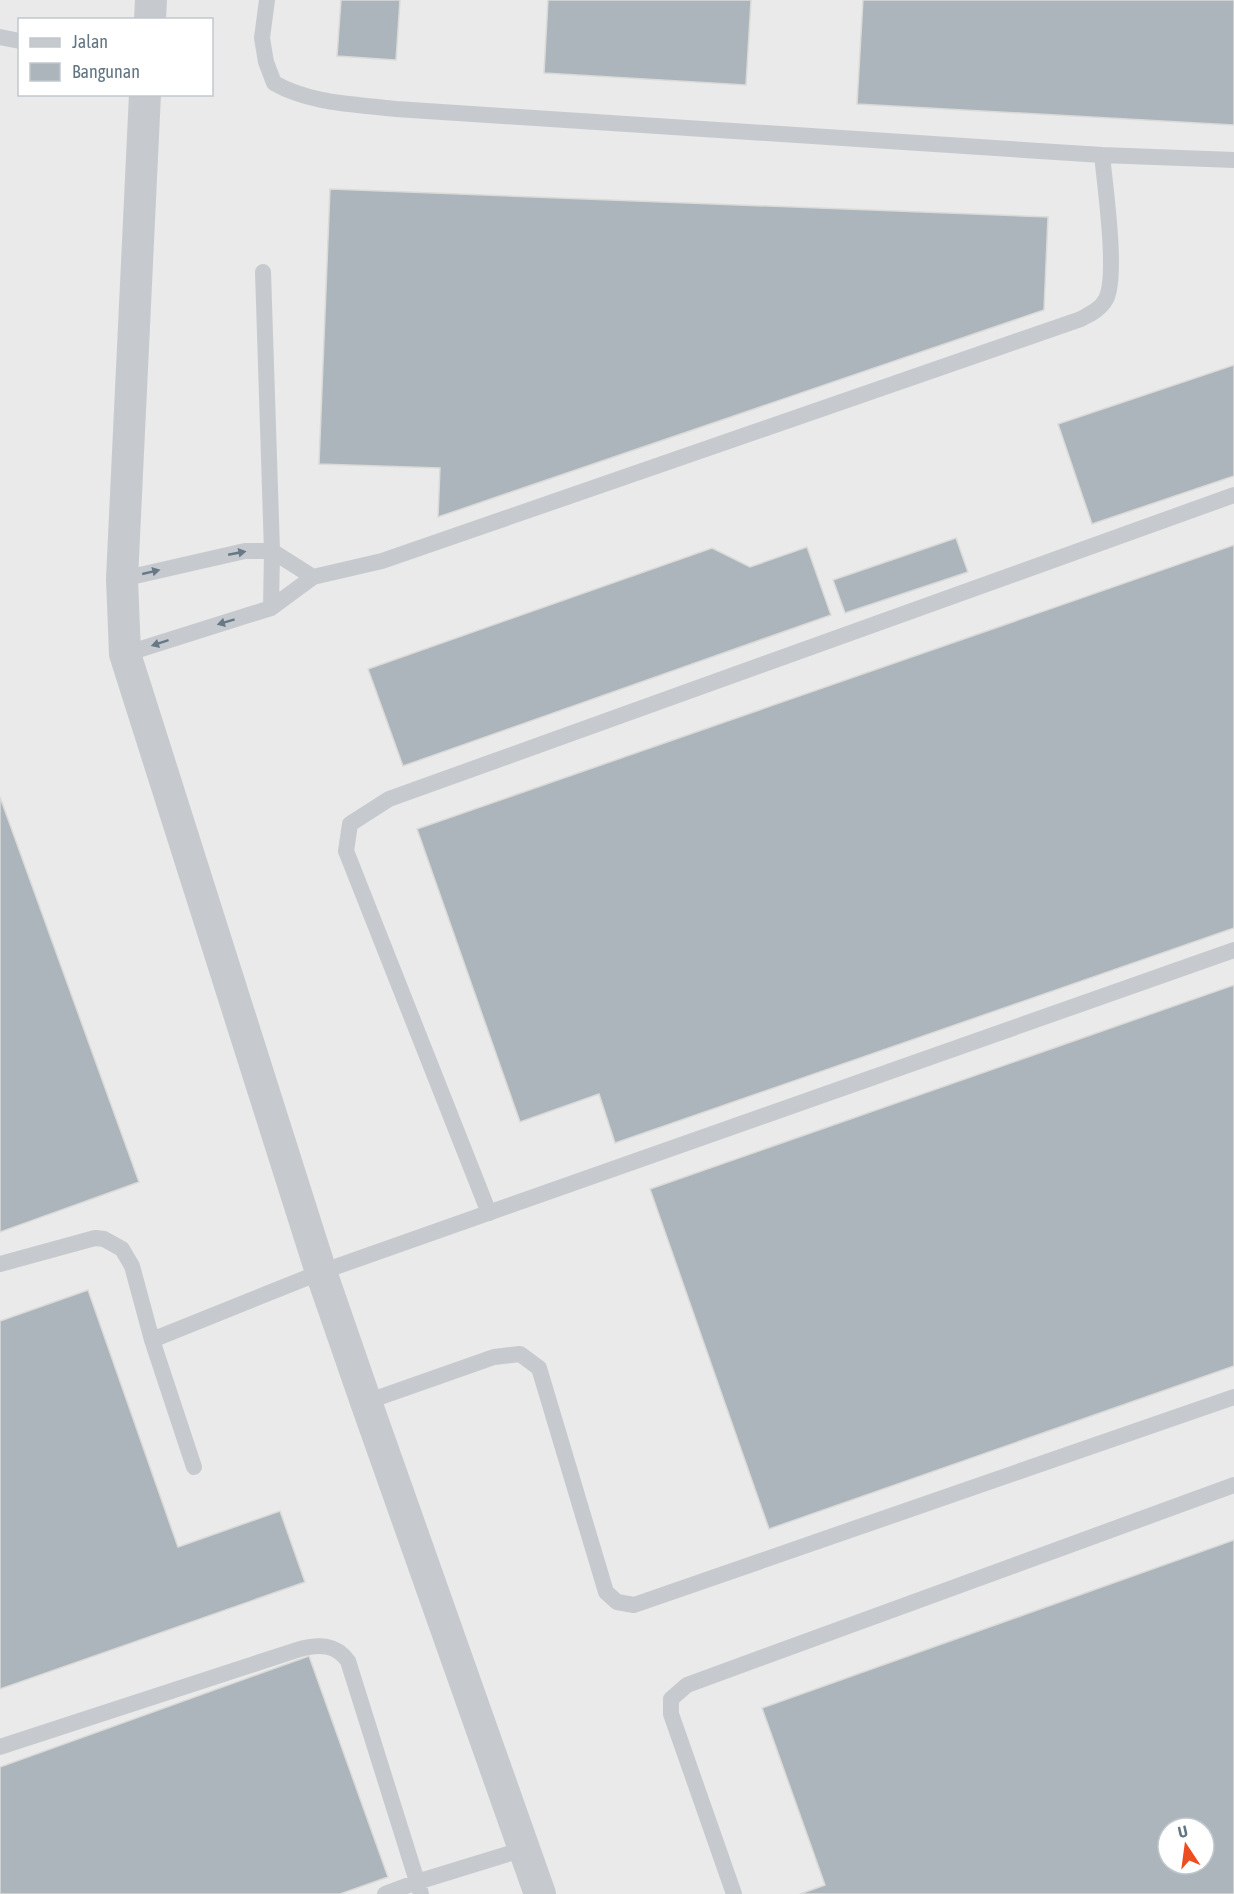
<svg xmlns="http://www.w3.org/2000/svg" width="1234" height="1894" font-family="'Asap Condensed',sans-serif">
	<style>
		.built { fill: #e9eae9; fill-rule: evenodd }
		.building { fill: #acb5bb; stroke: #dadad8; stroke-width: 1.5; fill-rule: evenodd }
		.lines { fill: none; stroke-linecap: round; stroke-linejoin: round }
		.service { stroke: #c6cace; stroke-width: 16 }
		.minor { stroke: #c6cace; stroke-width: 32 }
		.oneway { fill: #677987 }
	</style>
	<rect width="100%" height="100%" fill="#f9f9f6"/>
	<path class="built" d="M 0,0 L 1234,0 L 1234,1894 L 0,1894 ZM 20,20 L 212,20 L 212,94 L 20,94 ZM 1168,1828 L 1204,1828 L 1204,1864 L 1168,1864 Z"/>
	<path class="building" d="M 341,0 L 400,0 L 396,60 L 337,56 Z
		M 548,0 L 751,0 L 746,85 L 544,73 Z
		M 863,0 L 1234,0 L 1234,125 L 857,104 Z
		M 330,189 L 1048,217 L 1044,310 L 438,517 L 440,468 L 319,464 Z
		M 1234,365 L 1234,476 L 1092,524 L 1058,424 Z
		M 956,538 L 968,572 L 845,613 L 833,580 Z
		M 1234,545 L 1234,928 L 615,1143 L 599,1094 L 520,1122 L 417,829 Z
		M 807,547 L 831,615 L 403,766 L 368,669 L 712,548 L 750,567 Z
		M 0,797 L 139,1182 L 0,1232 Z
		M 1234,985 L 1234,1366 L 769,1529 L 650,1189 Z
		M 88,1290 L 178,1547 L 280,1511 L 305,1582 L 0,1689 L 0,1321 Z
		M 1234,1540 L 1234,1894 L 800,1894 L 825,1885 L 762,1708 ZM 1168,1828 L 1204,1828 L 1204,1864 L 1168,1864 Z
		M 309,1656 L 388,1877 L 340,1894 L 0,1894 L 0,1767 Z"/>
	<g class="lines">
		<path class="service" d="M 267,0 L 262,38 L 266,62 L 274,83 C 311,104 354,104 396,109 L 1102,155 L 1234,160
			M 0,37 L 20,41
			M 263,272 L 272,551 L 271,608
			M 122,579 L 245,551 L 272,551 L 313,577
			M 125,654 L 271,608 L 313,577 L 382,561 L 1081,319 C 1090,314 1101,309 1106,299 C 1118,276 1105,186 1102,155
			M 489,1213 L 346,851 L 350,824 L 389,799 L 1234,495
			M 0,1264 L 95,1238 L 104,1239 L 122,1249 L 132,1266 L 152,1340 L 194,1467
			M 152,1340 L 321,1272 L 1234,950
			M 366,1402 L 494,1357 L 520,1354 L 539,1368 L 606,1592 L 617,1602 L 634,1605 L 1234,1397
			M 0,1747 L 300,1649 C 319,1644 336,1644 348,1661 L 421,1894
			M 385,1894 L 417,1882 L 524,1849
			M 734,1894 L 671,1714 L 671,1699 L 687,1685 L 1234,1485"/>
		<path class="minor" d="M 150,20 L 151,0
			M 145,94 L 122,579 L 125,654 L 321,1272 L 366,1402 L 540,1894"/>
	</g>
	<defs><path id="oneway-solid" d="M-6-.8H1V-3.2L6.5 0L1 3.2V.8H-6Z" transform="scale(1.5)"/></defs>
	<g class="oneway">
		<use href="#oneway-solid" transform="translate(237 553) rotate(-11)"/>
		<use href="#oneway-solid" transform="translate(151 572) rotate(-13)"/>
		<use href="#oneway-solid" transform="translate(226 622) rotate(163)"/>
		<use href="#oneway-solid" transform="translate(160 643) rotate(162)"/>
	</g>
	<rect x="18" y="18" width="195" height="78" fill="#ffffff" stroke="#c0c8cd" stroke-width="1.5"/>
	<rect x="30" y="38" width="30" height="9" fill="#c6cace" stroke="#c0c8cd" stroke-width="1.5"/>
	<text x="72" y="48" font-size="18" fill="#627583">Jalan</text>
	<rect x="30" y="63" width="30" height="18" fill="#acb5bb" stroke="#c0c8cd" stroke-width="1.5"/>
	<text x="72" y="78" font-size="18" fill="#627583">Bangunan</text>
	<g transform="translate(1186 1846) rotate(347)"><circle r="28" fill="#ffffff" stroke="#c0c8cd" stroke-width="1.5"/>
	<path d="M0-4.5L10 22L0 15L-10 22Z" fill="#ee4d21"/>
	<text y="-9" font-size="16" font-weight="bold" text-anchor="middle" fill="#627583">U</text>
	</g>
</svg>
